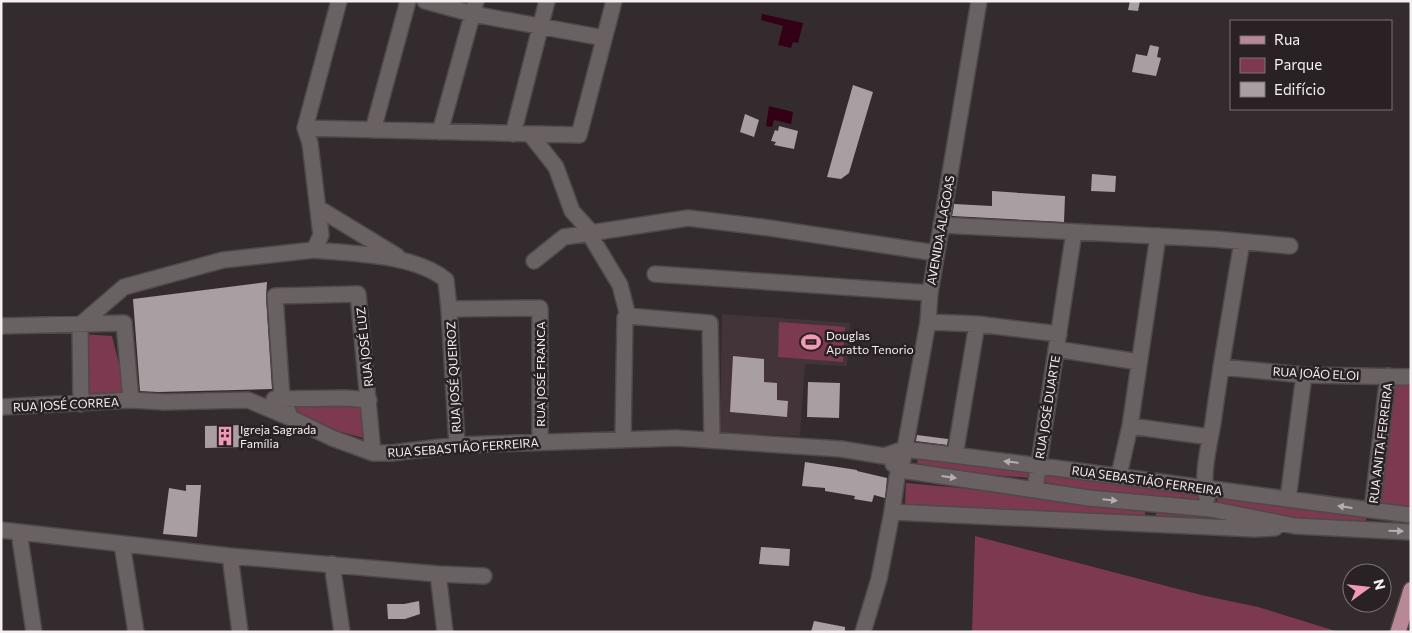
<svg xmlns="http://www.w3.org/2000/svg" width="1412" height="633" font-family="Commissioner,sans-serif">
	<style>
		.built { fill: #423438 }
		.green { fill: #7c3950 }
		.water { fill: #330016 }
		.building { fill: #a99fa2 }
		.lines { fill: none; stroke-linecap: round; stroke-linejoin: round }
		.minor-casing { stroke: #4e494a; stroke-width: 18 }
		.major-casing { stroke: #4e494a; stroke-width: 18 }
		.minor { stroke: #6a6163; stroke-width: 15 }
		.major { stroke: #b98896; stroke-width: 15 }
		.oneway { fill: #b6afb1 }
		.labels { text-anchor: middle; dominant-baseline: central; stroke-width: 5; stroke-linejoin: round; paint-order: stroke }
		.street-label { font-size: 12px; fill: #f4eff0; stroke: #292123 }
		.poi-label { font-size: 12px; fill: #f4eff0; stroke: #292123; text-anchor: start }
	</style>
	<rect width="100%" height="100%" fill="#332b2d"/>
	<path class="built" d="M 722,314 L 850,323 L 847,366 L 805,364 L 800,436 L 720,433 Z"/>
	<path class="green" d="M 779,322 L 845,327 L 843,362 L 778,357 Z
		M 82,334 L 112,336 L 127,396 L 85,397 Z
		M 1393,382 L 1411,382 L 1411,512 L 1378,509 Z
		M 291,402 L 363,403 L 367,439 L 338,431 L 294,410 Z
		M 917,457 L 1031,467 L 1031,478 L 918,469 Z
		M 1045,470 L 1200,493 L 1200,503 L 1127,498 L 1044,482 Z
		M 906,483 L 1004,492 L 1145,509 L 1145,516 L 905,504 Z
		M 1217,495 L 1367,516 L 1364,527 L 1218,509 Z
		M 1157,509 L 1238,519 L 1237,525 L 1155,518 Z
		M 975,536 L 1201,595 L 1258,607 L 1339,632 L 972,632 Z"/>
	<path class="water" d="M 762,14 L 803,23 L 798,43 L 793,42 L 791,48 L 778,45 L 783,26 L 761,20 Z
		M 769,106 L 793,112 L 791,124 L 774,120 L 772,127 L 766,126 Z"/>
	<path class="building" d="M 1130,1 L 1140,1 L 1138,11 L 1128,10 Z
		M 1150,45 L 1159,47 L 1157,57 L 1161,58 L 1156,76 L 1132,72 L 1136,54 L 1147,56 Z
		M 853,85 L 873,92 L 849,173 L 841,179 L 827,177 Z
		M 745,114 L 759,120 L 754,137 L 740,132 Z
		M 779,126 L 798,131 L 794,149 L 774,145 L 776,142 L 771,141 L 775,130 L 778,131 Z
		M 1092,174 L 1116,176 L 1115,192 L 1091,191 Z
		M 992,191 L 1065,196 L 1064,222 L 952,216 L 954,204 L 992,206 Z
		M 267,282 L 266,297 L 272,389 L 158,392 L 140,391 L 133,299 Z
		M 733,356 L 764,359 L 764,382 L 777,383 L 777,400 L 788,401 L 787,417 L 730,412 Z
		M 808,382 L 840,383 L 839,418 L 807,417 Z
		M 245,425 L 245,447 L 205,448 L 205,426 Z
		M 917,435 L 948,439 L 947,445 L 916,441 Z
		M 805,462 L 857,470 L 857,471 L 887,478 L 885,498 L 874,495 L 872,502 L 854,499 L 855,496 L 825,491 L 825,488 L 802,486 Z
		M 186,485 L 201,485 L 197,537 L 163,534 L 169,488 L 186,491 Z
		M 761,547 L 790,549 L 789,566 L 759,564 Z
		M 419,601 L 420,614 L 405,619 L 388,619 L 387,604 L 404,604 Z
		M 814,621 L 845,627 L 845,632 L 811,632 Z"/>
	<g class="lines">
		<defs>
			<path id="minor" d="M 425,1 L 473,14 L 604,38
				M 305,128 L 579,135 L 614,1
				M 373,130 L 408,1
				M 440,132 L 476,1
				M 513,134 L 547,1
				M 530,134 L 556,167 L 572,211 L 592,233 L 593,240 L 620,285 L 628,316
				M 318,208 L 397,256
				M 941,225 L 1214,239 L 1290,246
				M 314,250 C 353,254 415,254 446,280 L 449,309 L 457,445
				M 534,261 L 564,237 L 688,218 L 762,227 L 936,253
				M 655,274 L 930,293
				M 449,309 L 540,308 L 540,441
				M 928,322 L 977,324 L 1059,334
				M 1,326 L 124,323 L 131,400
				M 1056,349 L 1139,362
				M 1221,367 L 1304,375 L 1411,377
				M 274,399 L 346,398 L 369,400
				M 81,404 L 80,325 L 124,287 L 223,260 L 314,250 L 321,235 L 310,143 L 305,128 L 339,1
				M 1,407 L 131,400 L 164,402 L 248,400 L 291,418 L 332,438 L 373,453 L 392,453 L 457,445 L 677,438 L 841,449 L 884,456 L 904,449 C 1074,469 1242,494 1411,515
				M 291,418 L 282,398 L 275,296 L 358,294 L 373,453
				M 1130,426 L 1210,437
				M 623,439 L 625,318 L 628,316 L 710,323 L 712,440
				M 955,455 L 977,324
				M 893,464 L 901,470 L 1089,498 L 1210,509 L 1295,526 L 1411,532
				M 1119,475 L 1130,426 L 1158,236
				M 1035,489 L 1074,232
				M 1207,498 C 1201,477 1209,445 1213,423 C 1221,362 1232,302 1242,242
				M 1288,499 L 1304,375
				M 1372,510 L 1388,376
				M 892,512 L 1255,529 L 1275,528
				M 1,530 L 230,556 L 438,574 L 484,576
				M 19,532 L 34,632
				M 122,544 L 136,632
				M 230,556 L 240,632
				M 332,564 L 342,632
				M 438,574 L 445,632
				M 863,632 L 879,579 L 892,512 L 897,477 L 903,459 L 928,322 L 930,293 L 979,1"/>
			<path id="major" d="M 1398,632 L 1411,590"/>
		</defs>
		<use href="#minor" class="minor-casing"/>
		<use href="#major" class="major-casing"/>
		<use href="#minor" class="minor"/>
		<use href="#major" class="major"/>
	</g>
	<defs><path id="oneway-solid" d="M-6-.8H1V-3.2L6.5 0L1 3.2V.8H-6Z" transform="scale(1.25)"/></defs>
	<g class="oneway">
		<use href="#oneway-solid" transform="translate(1011 462) rotate(-173)"/>
		<use href="#oneway-solid" transform="translate(949 477) rotate(8)"/>
		<use href="#oneway-solid" transform="translate(1110 500) rotate(6)"/>
		<use href="#oneway-solid" transform="translate(1345 507) rotate(-172)"/>
		<use href="#oneway-solid" transform="translate(1396 531) rotate(2)"/>
	</g>
	<defs>
		<symbol id="stadium-bare" viewBox="-9 -9 18 18"><path d="M0-5a6.5 5 0 1 0 0 10a6.5 5 0 1 0 0-10ZM-3.5-1.8h7v3.6h-7Z" fill="#f09ab5" stroke="#292123" stroke-width="2.5" paint-order="stroke"/></symbol>
		<symbol id="building-bare" viewBox="-9 -9 18 18"><path d="M-4-6H4V6H1V3H-1V6H-4ZM-2.5-4.3h1.7v1.8h-1.7ZM.8-4.3h1.7v1.8H.8ZM-2.5-1h1.7V.8h-1.7ZM.8-1h1.7V.8H.8Z" fill="#f09ab5" stroke="#292123" stroke-width="2.5" paint-order="stroke"/></symbol>
	</defs>
	<g fill-rule="evenodd">
		<use href="#stadium-bare" x="797" y="328" width="28" height="28"/>
		<use href="#building-bare" x="211" y="422" width="28" height="28"/>
	</g>
	<g class="labels">
		<g class="street-label">
			<text transform="translate(940 230) rotate(-80)">AVENIDA ALAGOAS</text>
			<text transform="translate(364 347) rotate(-96)">RUA JOSÉ LUZ</text>
			<text transform="translate(1316 373) rotate(3)">RUA JOÃO ELOI</text>
			<text transform="translate(540 374) rotate(-90)">RUA JOSÉ FRANCA</text>
			<text transform="translate(453 377) rotate(-93)">RUA JOSÉ QUEIROZ</text>
			<text transform="translate(66 404) rotate(-3)">RUA JOSÉ CORREA</text>
			<text transform="translate(1047 407) rotate(-81)">RUA JOSÉ DUARTE</text>
			<text transform="translate(1380 443) rotate(-83)">RUA ANITA FERREIRA</text>
			<text transform="translate(463 447) rotate(-4)">RUA SEBASTIÃO FERREIRA</text>
			<text transform="translate(1147 480) rotate(8)">RUA SEBASTIÃO FERREIRA</text>
		</g>
		<g class="poi-label">
			<text x="826" y="335">Douglas<tspan x="826" dy="14">Apratto Tenorio</tspan></text>
			<text x="240" y="429">Igreja Sagrada<tspan x="240" dy="14">Família</tspan></text>
		</g>
	</g>
	<rect width="1412" height="633" fill="none" stroke="#f4eff0" stroke-width="5"/>
	<rect x="1230" y="20" width="162" height="90" fill="#292123" stroke="#7a7375"/>
	<rect x="1240" y="36" width="25" height="8" fill="#b98896" stroke="#7a7375"/>
	<text x="1274" y="45" font-size="15" fill="#f4eff0">Rua</text>
	<rect x="1240" y="58" width="25" height="15" fill="#7c3950" stroke="#7a7375"/>
	<text x="1274" y="70" font-size="15" fill="#f4eff0">Parque</text>
	<rect x="1240" y="82" width="25" height="15" fill="#a99fa2" stroke="#7a7375"/>
	<text x="1274" y="95" font-size="15" fill="#f4eff0">Edifício</text>
	<g transform="translate(1367 588) rotate(75)"><circle r="24" fill="#292123" stroke="#7a7375"/>
	<path d="M0-4L9 19L0 12L-9 19Z" fill="#f09ab5"/>
	<text y="-8" font-size="14" font-weight="bold" text-anchor="middle" fill="#f4eff0">N</text>
	</g>
</svg>
